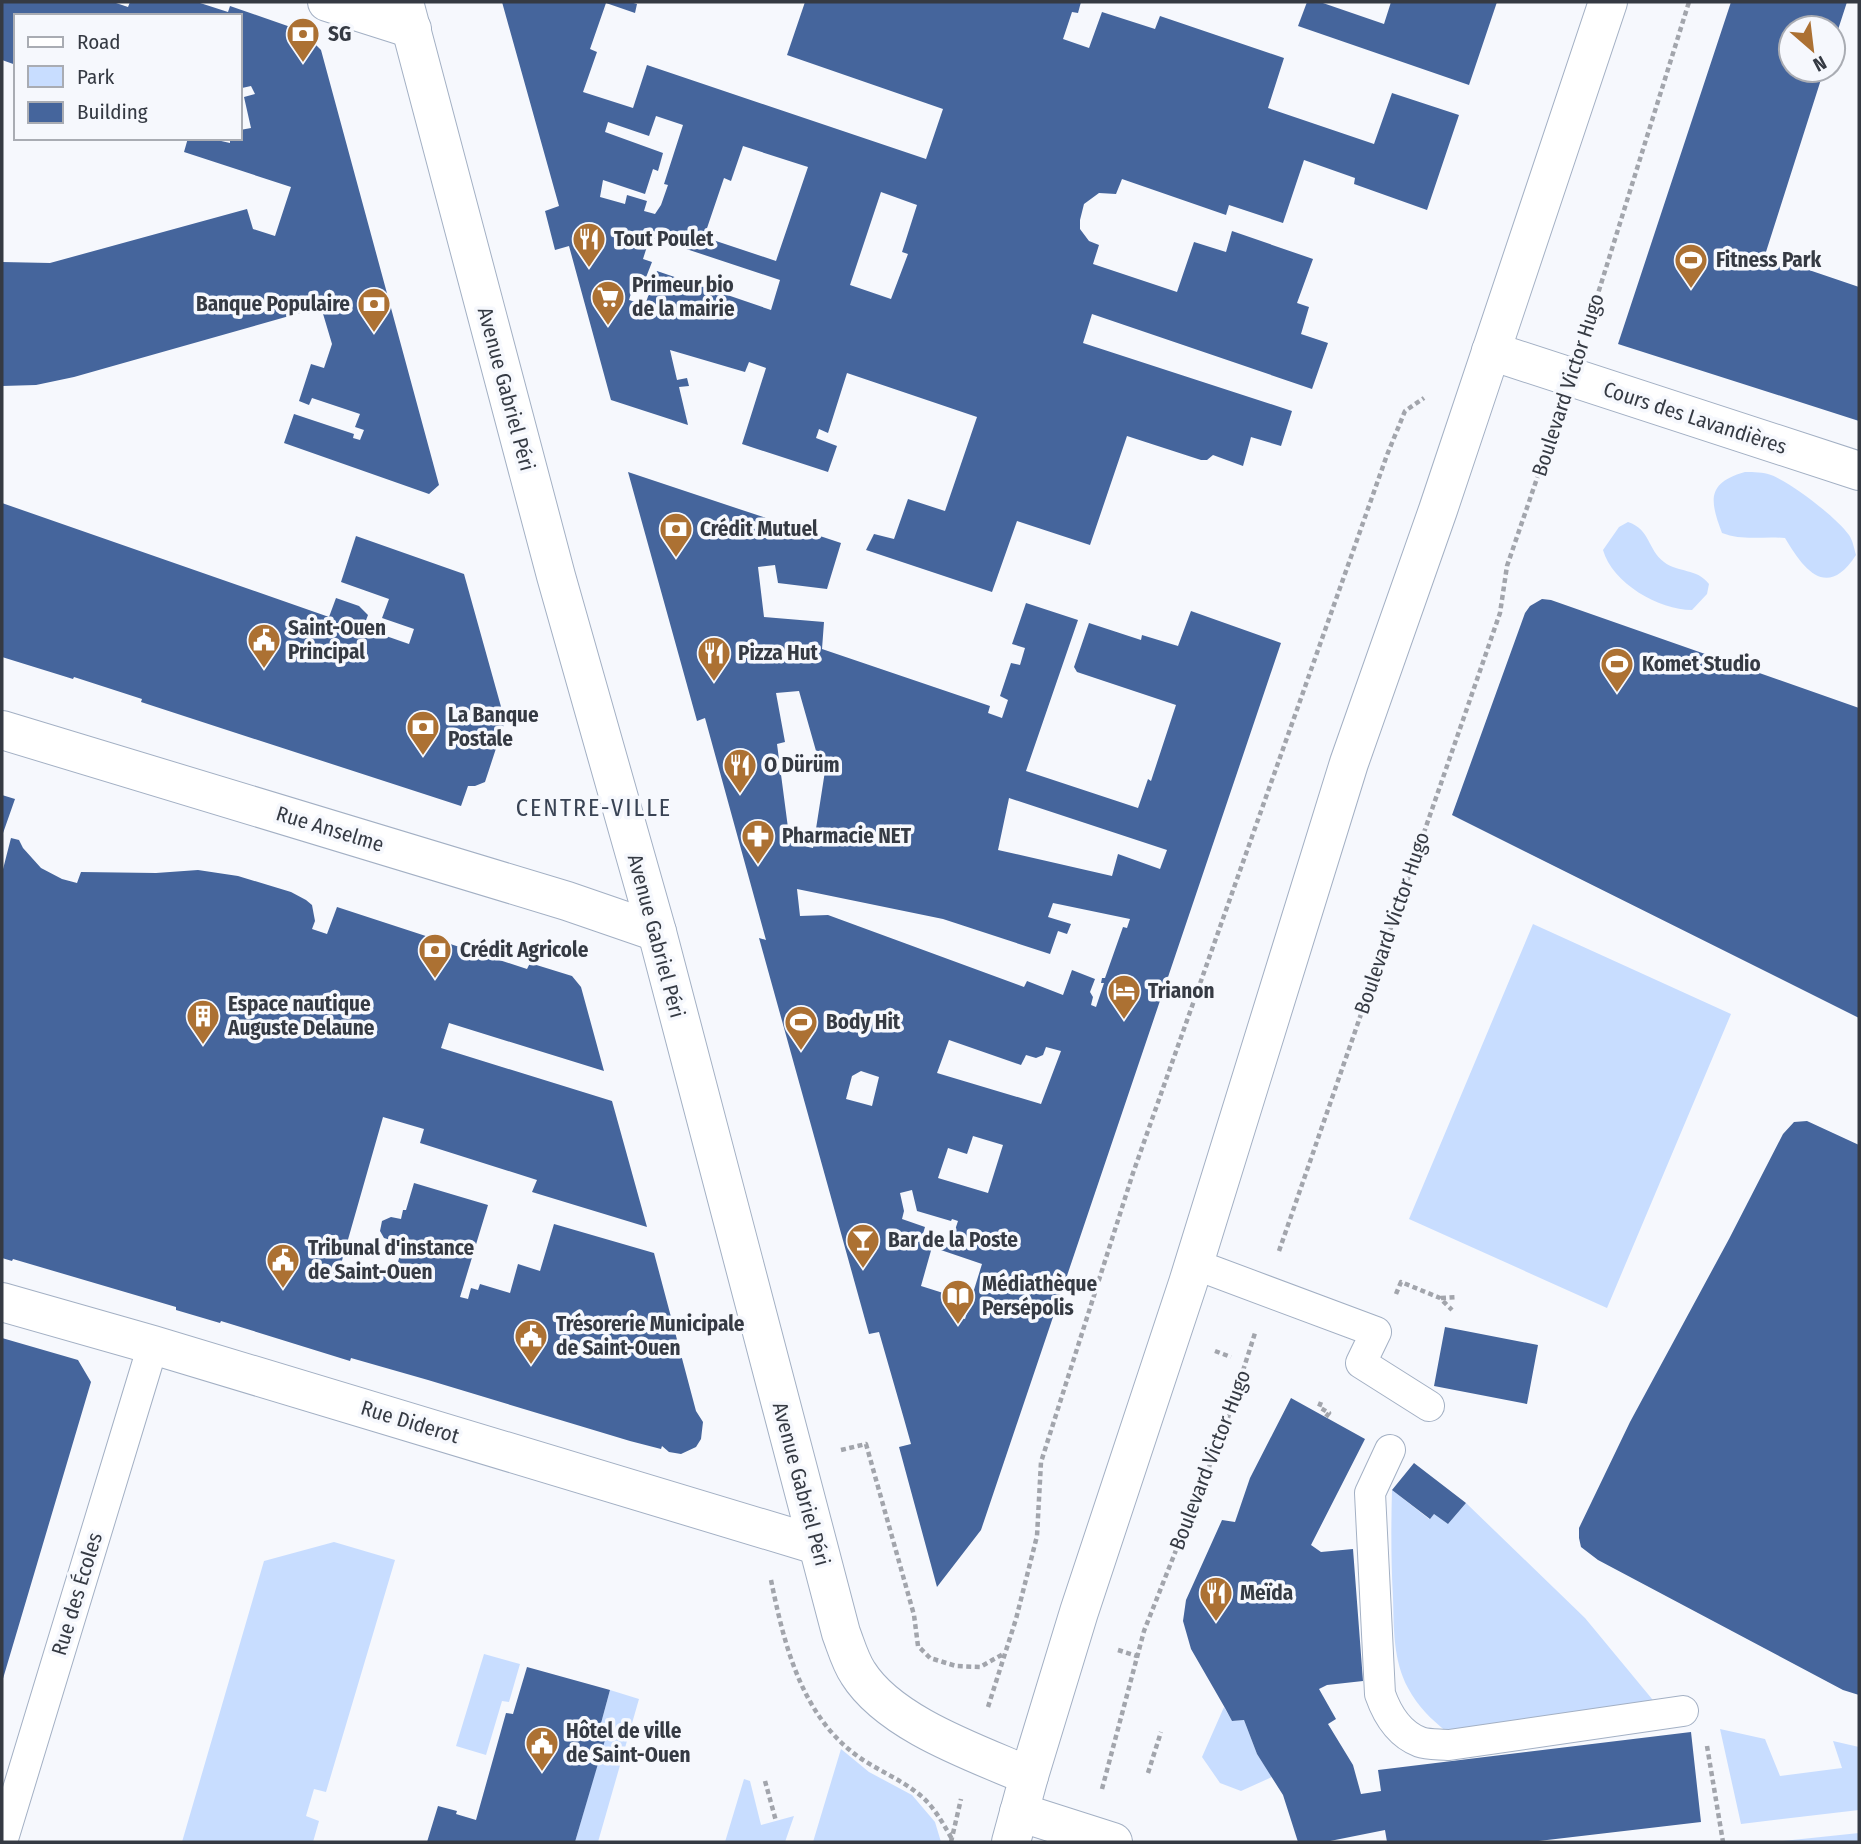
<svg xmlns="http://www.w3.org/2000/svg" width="1861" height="1844" font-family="'Fira Sans Condensed',sans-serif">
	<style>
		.green { fill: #c8ddff }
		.building { fill: #45659c; fill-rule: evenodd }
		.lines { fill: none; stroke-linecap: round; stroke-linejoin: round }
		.lane-casing { stroke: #a3b0c4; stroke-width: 32 }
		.street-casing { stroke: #a3b0c4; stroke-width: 40 }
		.secondary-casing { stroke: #a3b0c4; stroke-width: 40 }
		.primary-casing { stroke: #a3b0c4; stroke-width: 40 }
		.path { stroke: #a2a5ac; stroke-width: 4.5; stroke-dasharray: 5 3.5; stroke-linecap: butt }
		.lane { stroke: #fff; stroke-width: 30 }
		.street { stroke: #fff; stroke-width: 38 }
		.secondary { stroke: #fff; stroke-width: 38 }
		.primary { stroke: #fff; stroke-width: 38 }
		.labels { text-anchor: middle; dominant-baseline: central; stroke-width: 7; stroke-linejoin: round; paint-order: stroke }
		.poi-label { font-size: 21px; font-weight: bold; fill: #353a43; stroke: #f6f8fd; text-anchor: start }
		.street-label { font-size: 21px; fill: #353a43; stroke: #f6f8fd }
		.quarter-label { font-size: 24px; letter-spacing: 2px; fill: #394354; stroke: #f6f8fd }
	</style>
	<rect width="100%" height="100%" fill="#f6f8fd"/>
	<path class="green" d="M 1745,472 C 1754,472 1763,472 1771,475 C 1792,483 1836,517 1849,535 C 1853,541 1854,548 1856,555 C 1827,600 1804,570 1785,538 C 1762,536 1743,541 1722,533 C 1710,501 1706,483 1745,472 Z
		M 1628,522 C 1651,530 1647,549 1664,562 C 1678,573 1697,568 1709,584 L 1707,594 L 1692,610 C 1659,610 1612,583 1603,550 L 1619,527 Z
		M 1533,924 L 1731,1014 L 1607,1308 L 1409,1219 Z
		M 1392,1490 L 1429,1519 L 1434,1514 L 1448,1524 L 1466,1503 L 1585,1618 L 1657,1705 L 1447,1732 C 1431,1719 1418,1707 1408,1688 C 1393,1660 1394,1629 1393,1598 C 1391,1562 1391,1526 1392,1490 Z
		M 334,1542 L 395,1560 L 326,1792 L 314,1789 L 306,1816 L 319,1821 L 313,1842 L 182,1842 L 264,1561 Z
		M 484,1654 L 520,1664 L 509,1702 L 502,1701 L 486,1755 L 456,1746 Z
		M 610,1690 L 639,1699 L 598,1842 L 575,1842 L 604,1741 L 597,1738 Z
		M 1224,1707 L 1232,1721 L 1244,1720 L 1257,1754 L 1272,1777 L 1241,1791 L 1220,1783 L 1202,1757 Z
		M 1720,1729 L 1765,1739 L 1780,1776 L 1842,1768 L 1833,1741 L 1859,1747 L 1859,1810 L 1741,1824 Z
		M 841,1749 L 869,1772 L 912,1795 L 935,1822 L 941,1842 L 813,1842 Z
		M 744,1779 L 750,1781 L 761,1825 L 794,1816 L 785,1842 L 725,1842 Z
		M 1859,1833 L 1859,1842 L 1773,1842 Z"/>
	<path class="building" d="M 2,2 L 113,2 L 128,7 L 130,2 L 197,2 L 228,12 L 230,6 L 302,31 L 321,50 L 439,485 L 429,494 L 284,443 L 294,414 L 354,434 L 353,438 L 360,440 L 364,430 L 355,427 L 360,414 L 312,398 L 309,405 L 299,401 L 311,364 L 324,368 L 332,344 L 321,307 L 74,377 L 36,385 L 2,386 L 2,262 L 50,263 L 247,209 L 253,229 L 275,236 L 291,187 L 184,152 L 188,138 L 208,138 L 230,143 L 230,138 L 240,138 L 240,130 L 251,128 L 244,97 L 255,94 L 251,86 L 242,88 L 240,81 L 240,16 L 16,16 L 16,65 L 2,60 Z
		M 502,2 L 630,2 L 637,4 L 635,13 L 606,3 L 590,49 L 597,52 L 583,92 L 633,108 L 647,65 L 926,159 L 943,109 L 787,55 L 805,2 L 1081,2 L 1078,13 L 1072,12 L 1063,39 L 1089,48 L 1102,12 L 1155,29 L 1160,16 L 1284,58 L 1268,108 L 1374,144 L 1392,93 L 1459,115 L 1427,210 L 1354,184 L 1355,178 L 1304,160 L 1283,223 L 1229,205 L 1226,215 L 1122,179 L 1116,194 L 1099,193 L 1084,204 L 1080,220 L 1080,229 L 1089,241 L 1099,245 L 1093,264 L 1177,292 L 1194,242 L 1226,252 L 1232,231 L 1313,259 L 1297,303 L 1309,307 L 1301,334 L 1328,343 L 1312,389 L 1092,314 L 1083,343 L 1292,411 L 1281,446 L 1251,437 L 1243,466 L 1213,455 L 1207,460 L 1201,460 L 1127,436 L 1090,545 L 1017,521 L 992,592 L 866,550 L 874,534 L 894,539 L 908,499 L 945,511 L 977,417 L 847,373 L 828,433 L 819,429 L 816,438 L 837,446 L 828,472 L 742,444 L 766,368 L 749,362 L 745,372 L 670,350 L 677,380 L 687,378 L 689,386 L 679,387 L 688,425 L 611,400 L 569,246 L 555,250 L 545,211 L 559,206 ZM 656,116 L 683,125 L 664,184 L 668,185 L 661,205 L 655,214 L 644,211 L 647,201 L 627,195 L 625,204 L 600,197 L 603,180 L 645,194 L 653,169 L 658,171 L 663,153 L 605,132 L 608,122 L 649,136 ZM 743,146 L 808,167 L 776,261 L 704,237 L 724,178 L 731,181 ZM 881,192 L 917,205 L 902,252 L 908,254 L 891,299 L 850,285 ZM 650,237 L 780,280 L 771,310 L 657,271 L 645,305 L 629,300 L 636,277 L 645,280 L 652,262 L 643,259 Z
		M 1307,2 L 1320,2 L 1384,24 L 1391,2 L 1497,2 L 1469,85 L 1298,26 Z
		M 1731,2 L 1847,2 L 1834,42 L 1833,28 L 1791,28 L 1791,70 L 1824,70 L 1765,255 L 1859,287 L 1859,421 L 1618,344 Z
		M 628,472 L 841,543 L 827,589 L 778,583 L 775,565 L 758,567 L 764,617 L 824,622 L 822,649 L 990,706 L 988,713 L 1002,718 L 1008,700 L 1000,696 L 1011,663 L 1020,665 L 1025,648 L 1012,644 L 1026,603 L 1078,620 L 1026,771 L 1138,808 L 1148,779 L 1151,781 L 1176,705 L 1077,672 L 1074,667 L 1089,623 L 1141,640 L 1142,635 L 1178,646 L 1191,611 L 1281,643 L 981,1530 L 937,1587 L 899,1447 L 911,1444 L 904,1419 L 879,1332 L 869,1334 L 759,938 L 766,940 L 705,718 L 697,721 ZM 799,691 L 822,772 L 825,771 L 813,848 L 790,843 L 777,744 L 785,742 L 776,693 ZM 1009,798 L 1167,850 L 1160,869 L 1118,854 L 1112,876 L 998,850 ZM 797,889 L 943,919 L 1050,954 L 1058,931 L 1067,934 L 1071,924 L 1048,917 L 1053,903 L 1130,919 L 1127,928 L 1123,927 L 1105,978 L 1102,978 L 1101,983 L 1104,983 L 1096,1007 L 1091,1005 L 1093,997 L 1090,992 L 1095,979 L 1072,970 L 1063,995 L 1027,981 L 1024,987 L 828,915 L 800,916 ZM 949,1040 L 1021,1065 L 1026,1055 L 1036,1058 L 1043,1055 L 1046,1047 L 1061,1051 L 1041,1104 L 937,1073 ZM 861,1071 L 879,1077 L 872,1106 L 846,1099 L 852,1076 ZM 973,1136 L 1003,1145 L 988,1193 L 938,1178 L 948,1148 L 967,1154 ZM 912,1190 L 917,1211 L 951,1221 L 952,1219 L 958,1221 L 952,1239 L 943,1236 L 942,1240 L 930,1236 L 922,1237 L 925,1227 L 902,1219 L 904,1211 L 900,1193 ZM 932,1247 L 982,1264 L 965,1319 L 954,1316 L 959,1298 L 921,1286 Z
		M 2,503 L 329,617 L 336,598 L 359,606 L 368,615 L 363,628 L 409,644 L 414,629 L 382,618 L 389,599 L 341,582 L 356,536 L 464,574 L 505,721 L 485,782 L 475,786 L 468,786 L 461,806 L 141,702 L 142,699 L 74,677 L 73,679 L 2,657 Z
		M 1542,599 L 1551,600 L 1859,708 L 1859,1018 L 1452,815 L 1525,613 L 1530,606 Z
		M 2,795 L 15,799 L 2,836 Z
		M 11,838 L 19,840 L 23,848 L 41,868 L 62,879 L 77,883 L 81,872 L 156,873 L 198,870 L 238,876 L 291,892 L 306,900 L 312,905 L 315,921 L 312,929 L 327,934 L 337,907 L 527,969 L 530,963 L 572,976 L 581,987 L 604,1071 L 449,1023 L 441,1048 L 612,1101 L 647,1227 L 532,1192 L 537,1180 L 420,1143 L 424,1129 L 383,1117 L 341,1264 L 391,1277 L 392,1273 L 395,1273 L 403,1244 L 384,1238 L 380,1231 L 382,1221 L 391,1217 L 401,1219 L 403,1210 L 406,1210 L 414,1183 L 488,1205 L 460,1297 L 468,1299 L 471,1288 L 478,1290 L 480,1284 L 510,1293 L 518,1264 L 540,1271 L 554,1224 L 654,1253 L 696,1411 L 703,1422 L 701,1439 L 696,1447 L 681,1454 L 669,1452 L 662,1446 L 661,1449 L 630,1441 L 428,1380 L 351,1358 L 350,1361 L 221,1321 L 220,1323 L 176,1310 L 176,1307 L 13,1259 L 12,1261 L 2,1258 L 2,873 Z
		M 1807,1121 L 1859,1145 L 1859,1695 L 1843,1690 L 1598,1560 L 1581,1547 L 1579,1538 L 1579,1528 L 1630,1422 L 1729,1239 L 1783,1134 L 1794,1122 Z
		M 1445,1327 L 1538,1345 L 1527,1404 L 1434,1386 Z
		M 2,1338 L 78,1360 L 91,1382 L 2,1682 Z
		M 1291,1398 L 1365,1439 L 1311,1545 L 1321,1552 L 1353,1549 L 1363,1681 L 1327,1685 L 1319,1689 L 1336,1719 L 1328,1724 L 1353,1765 L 1361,1794 L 1381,1791 L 1378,1770 L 1691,1732 L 1701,1822 L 1530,1842 L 1387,1842 L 1385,1830 L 1325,1842 L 1298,1842 L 1283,1795 L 1257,1754 L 1244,1720 L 1232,1721 L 1225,1708 L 1191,1649 L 1183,1621 L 1186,1600 L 1222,1520 L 1235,1522 L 1250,1478 Z
		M 1414,1463 L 1466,1503 L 1448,1524 L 1434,1514 L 1430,1519 L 1392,1490 Z
		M 527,1667 L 610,1690 L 597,1738 L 605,1740 L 575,1842 L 427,1842 L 438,1806 L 457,1811 L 456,1814 L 476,1820 L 506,1713 L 513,1714 Z"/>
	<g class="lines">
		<defs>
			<path id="lane" d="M 1194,1264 L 1376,1332 L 1361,1363 L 1429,1406
				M 1390,1450 L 1370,1493 L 1380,1694 C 1387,1714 1399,1734 1420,1742 C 1428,1745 1440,1744 1449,1745 L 1683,1711
				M 2,1842 L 153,1345"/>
			<path id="street" d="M 327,2 L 412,29
				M 1491,351 L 1859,471
				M 2,730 L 567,901 L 657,932
				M 2,1302 L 153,1345 L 817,1545
				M 1019,1812 L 1113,1842"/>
			<path id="secondary" d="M 1029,1776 L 1079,1612 L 1188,1283 L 1349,763 L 1438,510 L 1608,2"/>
			<path id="primary" d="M 404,2 L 556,576 L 657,932 L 841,1633 C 846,1646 850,1661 858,1673 C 890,1724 976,1753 1029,1776 L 1011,1842"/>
		</defs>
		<use href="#lane" class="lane-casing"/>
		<use href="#street" class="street-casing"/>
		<use href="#secondary" class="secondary-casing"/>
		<use href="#primary" class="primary-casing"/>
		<path class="path" d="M 1586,332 L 1689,2
			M 1279,1251 L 1500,613 L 1507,566 L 1557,420
			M 1396,1294 L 1401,1282 L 1440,1298 L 1452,1310
			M 1441,1298 L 1458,1297
			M 1215,1351 L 1231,1357
			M 1321,1402 L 1319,1407 L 1329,1413 L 1326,1417
			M 841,1450 L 866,1444 L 914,1615 L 918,1646 L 930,1658 L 956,1666 L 980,1667 L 1005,1653
			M 771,1580 C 784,1644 801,1714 856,1755 C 875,1769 898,1778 916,1792 C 933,1804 942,1822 952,1839
			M 1118,1650 L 1137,1656
			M 988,1707 L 1016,1619 L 1037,1536 L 1041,1462 L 1133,1173 L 1387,455 L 1405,411 L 1424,398
			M 1707,1746 L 1723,1842
			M 1148,1773 L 1161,1732
			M 765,1781 L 776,1821
			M 1102,1789 L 1144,1631 L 1226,1424 L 1255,1333
			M 951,1842 L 961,1799"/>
		<use href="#lane" class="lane"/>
		<use href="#street" class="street"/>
		<use href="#secondary" class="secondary"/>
		<use href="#primary" class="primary"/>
	</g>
	<defs>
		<symbol id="bank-pin" viewBox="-11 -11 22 30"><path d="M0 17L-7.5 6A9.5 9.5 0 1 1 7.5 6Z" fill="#ac7133" stroke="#f6f8fd"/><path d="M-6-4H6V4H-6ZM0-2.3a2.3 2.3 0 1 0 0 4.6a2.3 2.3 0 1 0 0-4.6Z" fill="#fff"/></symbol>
		<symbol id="restaurant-pin" viewBox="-11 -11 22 30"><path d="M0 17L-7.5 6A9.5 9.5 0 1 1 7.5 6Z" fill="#ac7133" stroke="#f6f8fd"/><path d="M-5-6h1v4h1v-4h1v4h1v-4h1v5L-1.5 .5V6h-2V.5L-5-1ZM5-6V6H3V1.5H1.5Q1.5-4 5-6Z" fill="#fff"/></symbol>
		<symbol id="stadium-pin" viewBox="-11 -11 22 30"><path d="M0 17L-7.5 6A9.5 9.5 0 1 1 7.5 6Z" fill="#ac7133" stroke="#f6f8fd"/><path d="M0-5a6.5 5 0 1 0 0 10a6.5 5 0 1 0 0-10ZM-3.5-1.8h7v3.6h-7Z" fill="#fff"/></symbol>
		<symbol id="supermarket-pin" viewBox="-11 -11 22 30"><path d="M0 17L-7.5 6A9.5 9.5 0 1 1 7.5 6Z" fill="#ac7133" stroke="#f6f8fd"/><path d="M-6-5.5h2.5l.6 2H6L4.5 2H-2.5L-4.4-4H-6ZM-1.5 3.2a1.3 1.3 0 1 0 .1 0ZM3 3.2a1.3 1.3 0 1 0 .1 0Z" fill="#fff"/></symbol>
		<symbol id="civic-pin" viewBox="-11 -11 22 30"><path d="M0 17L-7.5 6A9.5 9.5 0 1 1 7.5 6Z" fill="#ac7133" stroke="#f6f8fd"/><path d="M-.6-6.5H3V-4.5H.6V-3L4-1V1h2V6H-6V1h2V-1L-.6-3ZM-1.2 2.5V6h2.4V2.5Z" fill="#fff"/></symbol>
		<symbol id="pharmacy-pin" viewBox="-11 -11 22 30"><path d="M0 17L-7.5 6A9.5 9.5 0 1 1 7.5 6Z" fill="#ac7133" stroke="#f6f8fd"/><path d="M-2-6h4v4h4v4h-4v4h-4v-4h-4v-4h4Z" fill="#fff"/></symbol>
		<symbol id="hotel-pin" viewBox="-11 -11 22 30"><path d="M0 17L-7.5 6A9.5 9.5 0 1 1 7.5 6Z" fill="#ac7133" stroke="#f6f8fd"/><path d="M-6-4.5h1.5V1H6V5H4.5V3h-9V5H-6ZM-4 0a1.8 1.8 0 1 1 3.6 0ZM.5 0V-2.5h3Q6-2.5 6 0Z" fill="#fff"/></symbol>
		<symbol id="building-pin" viewBox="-11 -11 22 30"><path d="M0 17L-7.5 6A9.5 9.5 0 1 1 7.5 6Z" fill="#ac7133" stroke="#f6f8fd"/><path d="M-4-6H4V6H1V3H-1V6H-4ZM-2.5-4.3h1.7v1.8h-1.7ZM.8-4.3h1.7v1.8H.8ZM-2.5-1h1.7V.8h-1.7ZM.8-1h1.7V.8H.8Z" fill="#fff"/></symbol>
		<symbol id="bar-pin" viewBox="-11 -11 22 30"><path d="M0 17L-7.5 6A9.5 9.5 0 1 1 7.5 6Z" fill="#ac7133" stroke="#f6f8fd"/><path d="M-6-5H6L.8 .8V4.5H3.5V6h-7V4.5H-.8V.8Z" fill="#fff"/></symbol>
		<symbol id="library-pin" viewBox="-11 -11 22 30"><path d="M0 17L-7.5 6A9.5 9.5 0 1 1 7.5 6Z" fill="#ac7133" stroke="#f6f8fd"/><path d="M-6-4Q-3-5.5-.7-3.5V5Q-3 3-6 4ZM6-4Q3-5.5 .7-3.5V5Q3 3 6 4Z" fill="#fff"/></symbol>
	</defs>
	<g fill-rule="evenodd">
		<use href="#bank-pin" x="284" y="15" width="38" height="52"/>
		<use href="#restaurant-pin" x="570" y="220" width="38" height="52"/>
		<use href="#stadium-pin" x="1672" y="241" width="38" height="52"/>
		<use href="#supermarket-pin" x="589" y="278" width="38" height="52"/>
		<use href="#bank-pin" x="355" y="285" width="38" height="52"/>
		<use href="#bank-pin" x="657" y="510" width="38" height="52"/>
		<use href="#civic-pin" x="245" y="621" width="38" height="52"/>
		<use href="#restaurant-pin" x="695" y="634" width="38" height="52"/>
		<use href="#stadium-pin" x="1598" y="645" width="38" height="52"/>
		<use href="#bank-pin" x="404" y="708" width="38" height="52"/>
		<use href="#restaurant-pin" x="721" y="746" width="38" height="52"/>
		<use href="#pharmacy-pin" x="739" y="817" width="38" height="52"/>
		<use href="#bank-pin" x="416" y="931" width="38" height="52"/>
		<use href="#hotel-pin" x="1105" y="972" width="38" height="52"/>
		<use href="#building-pin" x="184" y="997" width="38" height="52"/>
		<use href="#stadium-pin" x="782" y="1003" width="38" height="52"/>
		<use href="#bar-pin" x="844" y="1221" width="38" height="52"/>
		<use href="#civic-pin" x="264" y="1241" width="38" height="52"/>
		<use href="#library-pin" x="939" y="1277" width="38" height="52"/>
		<use href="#civic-pin" x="512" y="1317" width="38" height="52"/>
		<use href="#restaurant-pin" x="1197" y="1574" width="38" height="52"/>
		<use href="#civic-pin" x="523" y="1724" width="38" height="52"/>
	</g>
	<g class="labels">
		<g class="poi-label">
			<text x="328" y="34">SG</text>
			<text x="614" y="239">Tout Poulet</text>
			<text x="1716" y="260">Fitness Park</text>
			<text x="632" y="285">Primeur bio<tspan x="632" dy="24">de la mairie</tspan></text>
			<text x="350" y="304" text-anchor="end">Banque Populaire</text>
			<text x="700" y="529">Crédit Mutuel</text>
			<text x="288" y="628">Saint-Ouen<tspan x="288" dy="24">Principal</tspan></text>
			<text x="738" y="653">Pizza Hut</text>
			<text x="1642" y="664">Komet Studio</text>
			<text x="448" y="715">La Banque<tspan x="448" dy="24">Postale</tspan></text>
			<text x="764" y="765">O Dürüm</text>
			<text x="782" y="836">Pharmacie NET</text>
			<text x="460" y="950">Crédit Agricole</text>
			<text x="1148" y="991">Trianon</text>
			<text x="228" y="1004">Espace nautique<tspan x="228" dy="24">Auguste Delaune</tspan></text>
			<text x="826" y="1022">Body Hit</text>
			<text x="888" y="1240">Bar de la Poste</text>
			<text x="308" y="1248">Tribunal d'instance<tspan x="308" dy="24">de Saint-Ouen</tspan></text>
			<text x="982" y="1284">Médiathèque<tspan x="982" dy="24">Persépolis</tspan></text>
			<text x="556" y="1324">Trésorerie Municipale<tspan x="556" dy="24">de Saint-Ouen</tspan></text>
			<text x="1240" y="1593">Meïda</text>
			<text x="566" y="1731">Hôtel de ville<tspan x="566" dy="24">de Saint-Ouen</tspan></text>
		</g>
		<g class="street-label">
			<text transform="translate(1568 385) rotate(-72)">Boulevard Victor Hugo</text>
			<text transform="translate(506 389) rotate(75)">Avenue Gabriel Péri</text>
			<text transform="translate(1695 418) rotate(18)">Cours des Lavandières</text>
			<text transform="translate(330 829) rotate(17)">Rue Anselme</text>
			<text transform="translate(1392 923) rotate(-71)">Boulevard Victor Hugo</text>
			<text transform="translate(656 936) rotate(75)">Avenue Gabriel Péri</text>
			<text transform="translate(410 1422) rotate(17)">Rue Diderot</text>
			<text transform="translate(1210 1460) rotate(-69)">Boulevard Victor Hugo</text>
			<text transform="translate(801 1484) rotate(75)">Avenue Gabriel Péri</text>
			<text transform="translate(77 1594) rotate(-73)">Rue des Écoles</text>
		</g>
		<g class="quarter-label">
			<text x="594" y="808">CENTRE-VILLE</text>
		</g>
	</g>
	<rect width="1861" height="1844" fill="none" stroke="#353a43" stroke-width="7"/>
	<rect x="14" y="14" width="228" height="126" fill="#f6f8fd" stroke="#a9acb3" stroke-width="2"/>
	<rect x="28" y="37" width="35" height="10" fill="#ffffff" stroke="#a9acb3" stroke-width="2"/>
	<text x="77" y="49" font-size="21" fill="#353a43">Road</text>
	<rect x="28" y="66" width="35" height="21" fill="#c8ddff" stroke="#a9acb3" stroke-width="2"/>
	<text x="77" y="84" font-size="21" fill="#353a43">Park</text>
	<rect x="28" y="102" width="35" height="21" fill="#45659c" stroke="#a9acb3" stroke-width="2"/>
	<text x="77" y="119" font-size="21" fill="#353a43">Building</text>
	<g transform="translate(1812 49) rotate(152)"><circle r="33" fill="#f6f8fd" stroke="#a9acb3" stroke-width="2"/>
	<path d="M0-5L12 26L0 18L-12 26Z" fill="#ac7133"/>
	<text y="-10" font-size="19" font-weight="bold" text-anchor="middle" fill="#353a43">N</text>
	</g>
</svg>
